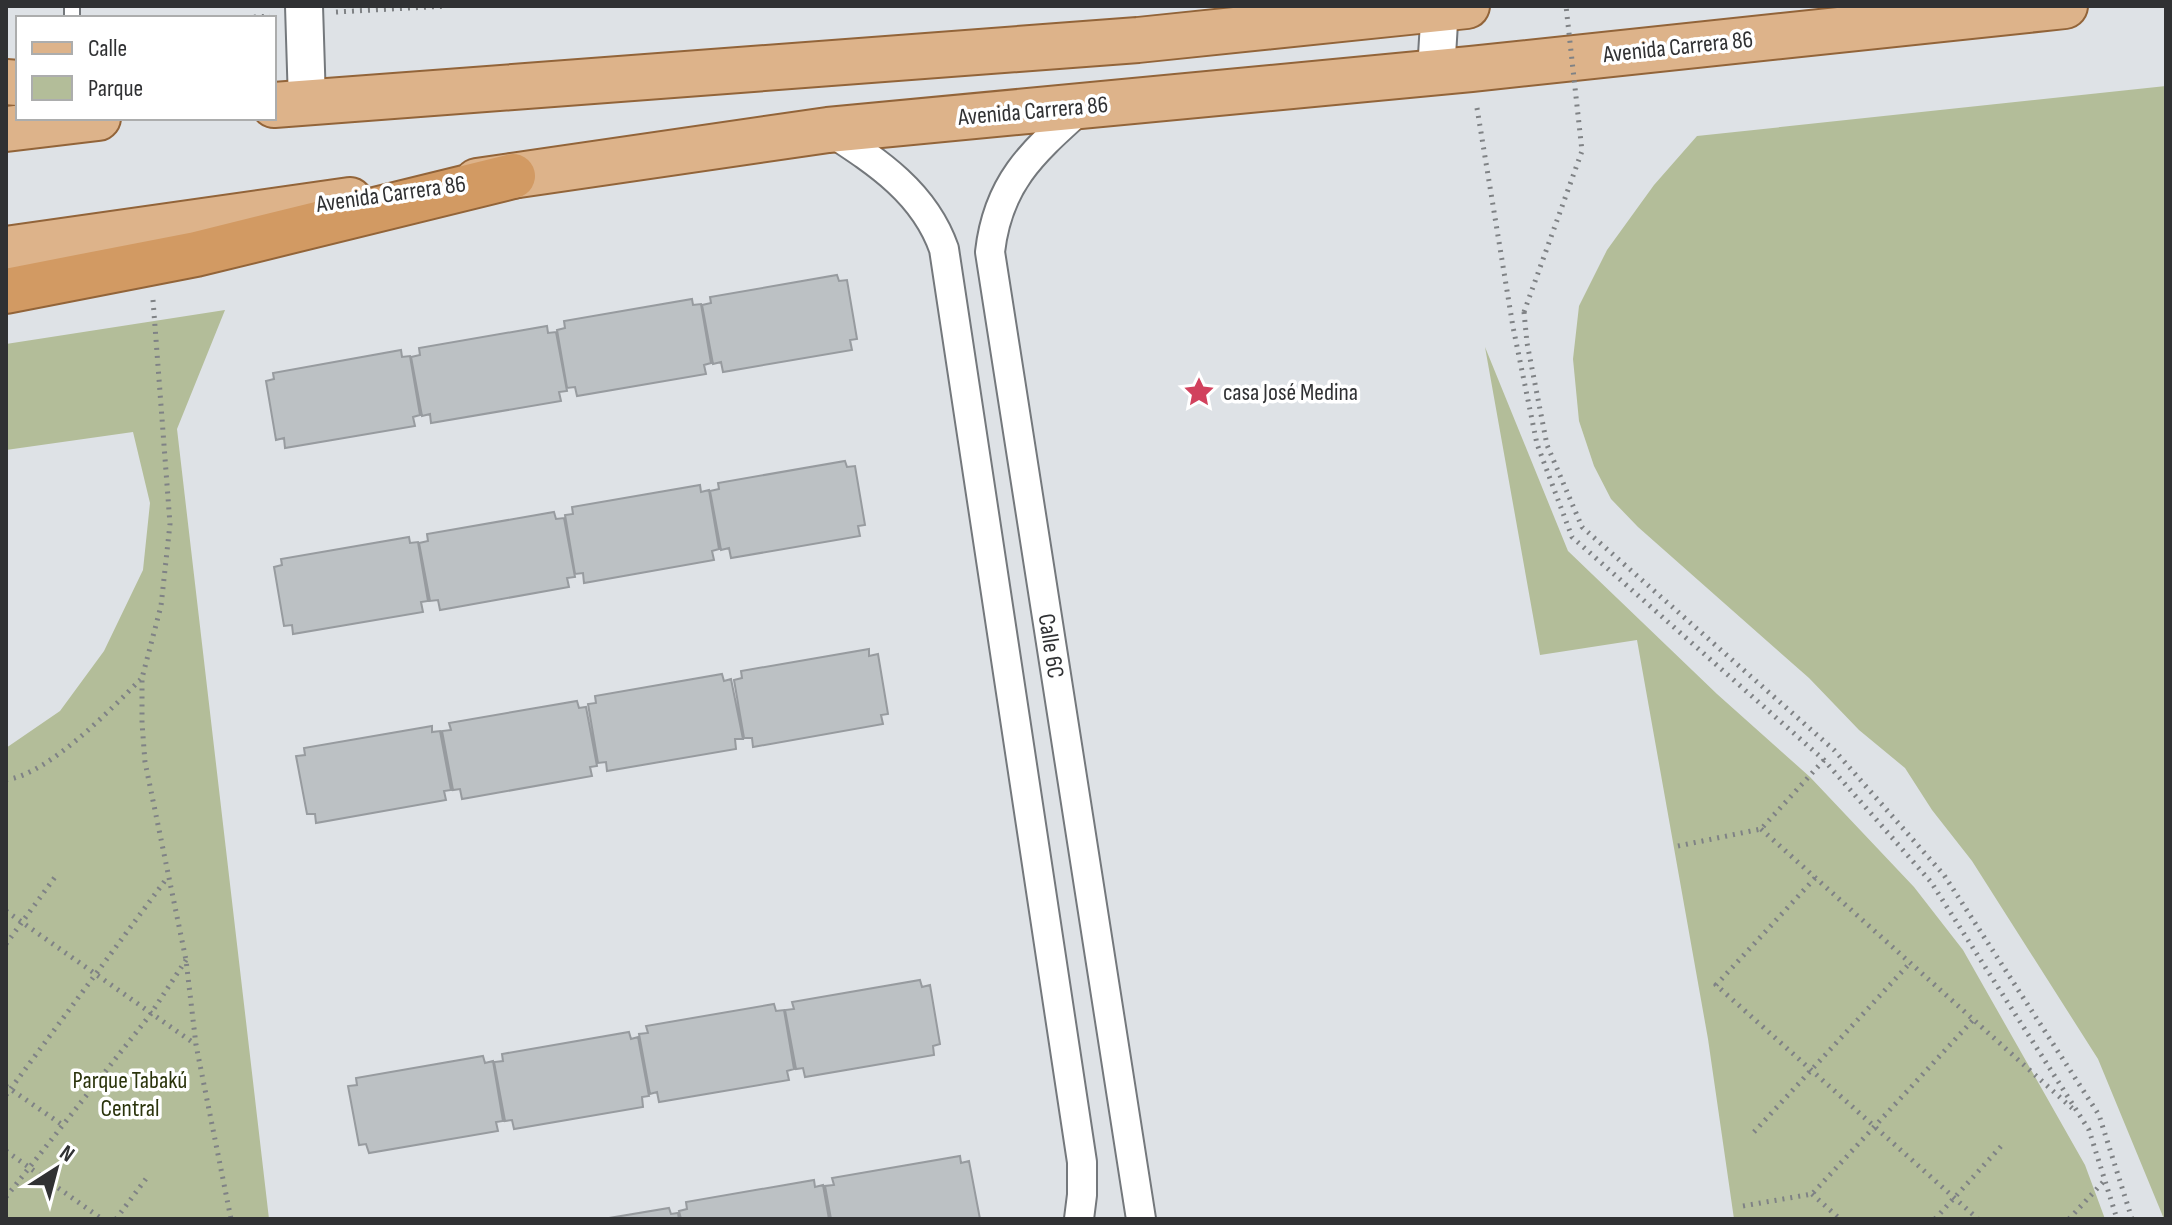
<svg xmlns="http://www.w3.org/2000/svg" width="2172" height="1225" font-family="'Sofia Sans Condensed',sans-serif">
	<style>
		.green { fill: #b3bd99 }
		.building { fill: #bcc1c4; stroke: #979b9f; stroke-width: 2 }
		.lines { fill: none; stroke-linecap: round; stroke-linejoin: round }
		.service-casing { stroke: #74787c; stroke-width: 18 }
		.minor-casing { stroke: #74787c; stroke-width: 32 }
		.tertiary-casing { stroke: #74787c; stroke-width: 40 }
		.primary-casing { stroke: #926439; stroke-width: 48 }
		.trunk-casing { stroke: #926439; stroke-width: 48 }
		.path { stroke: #7f8285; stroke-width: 5; stroke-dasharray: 2 6; stroke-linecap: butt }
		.service { stroke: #fff; stroke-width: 14 }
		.minor { stroke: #fff; stroke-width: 28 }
		.tertiary { stroke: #fff; stroke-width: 36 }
		.primary { stroke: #ddb38a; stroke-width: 44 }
		.trunk { stroke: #d29a63; stroke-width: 44 }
		.path-bridge { stroke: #7f8285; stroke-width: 5; stroke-dasharray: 2 6; stroke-linecap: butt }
		.labels { text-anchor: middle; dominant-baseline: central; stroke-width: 7; stroke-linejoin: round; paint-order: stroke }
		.street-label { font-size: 24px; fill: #303133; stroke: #fff }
		.poi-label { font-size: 24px; fill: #303133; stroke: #fff; text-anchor: start }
		.park-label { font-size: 24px; fill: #2b340c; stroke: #fff }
	</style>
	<rect width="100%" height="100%" fill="#dee2e6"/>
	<path class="green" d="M 2166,86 L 2166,1219 L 2164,1219 L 2098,1059 L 1972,861 L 1932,810 L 1905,768 L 1859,730 L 1809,678 L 1638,527 L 1611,499 L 1594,466 L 1579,421 L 1573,359 L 1579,306 L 1607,250 L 1654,185 L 1697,136 Z
		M 225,310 L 177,429 L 269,1219 L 6,1219 L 6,748 L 60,711 L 104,651 L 143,570 L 150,503 L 133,432 L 6,450 L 6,344 Z
		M 1485,347 L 1568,551 L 1717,694 L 1810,777 L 1914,887 L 1963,950 L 2085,1165 L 2105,1219 L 1734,1219 L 1708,1039 L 1637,640 L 1540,655 Z"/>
	<path class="building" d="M 837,275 L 839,281 L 847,280 L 857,339 L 850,340 L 852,350 L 723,372 L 721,362 L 713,364 L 702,305 L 711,303 L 710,297 Z
		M 692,299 L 693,305 L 701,304 L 711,363 L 704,365 L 706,374 L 577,396 L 575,387 L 567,388 L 557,330 L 565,328 L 564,321 Z
		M 547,326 L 548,333 L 556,332 L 567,391 L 559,392 L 561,401 L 431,423 L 430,414 L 422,416 L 411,357 L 420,355 L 419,348 Z
		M 401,350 L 402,357 L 410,356 L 420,415 L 413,417 L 415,426 L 285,448 L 284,438 L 276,440 L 266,381 L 274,379 L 273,373 Z
		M 845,461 L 847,467 L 855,466 L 865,525 L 858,526 L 860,536 L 731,558 L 729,548 L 721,550 L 710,491 L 719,489 L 718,483 Z
		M 700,485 L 701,492 L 709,490 L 719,549 L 712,551 L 714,560 L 584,583 L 583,573 L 575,574 L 565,515 L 573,514 L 572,507 Z
		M 554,512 L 556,519 L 564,518 L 575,577 L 567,578 L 569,587 L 440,610 L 438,600 L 430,601 L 419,543 L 428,541 L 427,534 Z
		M 409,537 L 410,543 L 418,542 L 428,601 L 421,602 L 423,612 L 293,634 L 292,625 L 284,626 L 274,567 L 282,565 L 281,559 Z
		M 869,649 L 869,656 L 878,654 L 888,714 L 881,715 L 883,724 L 753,747 L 752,738 L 744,738 L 734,680 L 742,678 L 741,671 Z
		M 722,674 L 724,681 L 731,679 L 743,739 L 735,739 L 736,749 L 607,771 L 606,762 L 598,763 L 588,704 L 596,703 L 595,696 Z
		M 577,701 L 579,708 L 586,707 L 597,766 L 590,767 L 592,776 L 462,799 L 460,789 L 453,790 L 442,731 L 451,730 L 449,723 Z
		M 432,726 L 432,732 L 440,731 L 451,790 L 444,791 L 446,800 L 316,823 L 315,814 L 307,814 L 296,756 L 305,755 L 304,748 Z
		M 920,980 L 922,987 L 930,985 L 940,1044 L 933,1046 L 934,1055 L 805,1077 L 803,1068 L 796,1069 L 785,1010 L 794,1009 L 792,1002 Z
		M 774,1004 L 776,1011 L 784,1010 L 794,1069 L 787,1071 L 789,1080 L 659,1102 L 657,1092 L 650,1094 L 639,1034 L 648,1033 L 646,1026 Z
		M 629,1032 L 631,1039 L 638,1037 L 649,1096 L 642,1097 L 643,1107 L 514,1129 L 512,1120 L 505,1121 L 494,1062 L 503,1061 L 502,1054 Z
		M 483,1056 L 485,1063 L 493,1061 L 503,1121 L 496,1122 L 498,1131 L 369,1153 L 366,1144 L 359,1145 L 348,1086 L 357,1085 L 356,1078 Z
		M 960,1156 L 961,1163 L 969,1161 L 980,1219 L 831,1219 L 825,1186 L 834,1185 L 832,1178 Z
		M 814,1180 L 815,1187 L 823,1185 L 829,1219 L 681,1219 L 679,1211 L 687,1209 L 686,1202 Z
		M 669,1208 L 671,1214 L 678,1213 L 679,1219 L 603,1219 Z"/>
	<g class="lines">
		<defs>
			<path id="service" d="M 72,6 L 72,18"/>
			<path id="minor" d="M 1084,106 C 1034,151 998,181 990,252 L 1141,1219
				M 828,130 C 877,162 924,192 944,249 L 1082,1162 L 1082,1195 L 1079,1219"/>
			<path id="tertiary" d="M 304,6 L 307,102
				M 1436,72 L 1440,6"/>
			<path id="primary" d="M 6,82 L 18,83
				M 274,105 L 1138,40 L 1467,6
				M 6,129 L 98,118
				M 477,181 L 828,130 L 1471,69 L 2065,6
				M 6,249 L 350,200"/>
			<path id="trunk" d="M 6,291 L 196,254 L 513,176"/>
		</defs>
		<use href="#service" class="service-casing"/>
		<use href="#minor" class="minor-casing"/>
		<use href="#tertiary" class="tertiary-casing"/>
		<use href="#primary" class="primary-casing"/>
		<use href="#trunk" class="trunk-casing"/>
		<path class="path" d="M 336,12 L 447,6
			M 238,18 L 270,16
			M 1477,108 L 1513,327 L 1537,444 L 1572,537 L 1824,760 L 1931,882 L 2089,1130 L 2117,1219
			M 153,300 L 170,524 L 161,606 L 142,678 L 142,723 L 145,762 L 186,960 L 196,1045 L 231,1219
			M 1524,312 L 1527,343 L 1547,445 L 1582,527 L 1834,750 L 1944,875 L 2099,1115 L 2132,1219
			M 6,780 C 50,773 110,710 141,679
			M 1761,829 L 2073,1109
			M 1678,846 L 1761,829 L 1824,760
			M 1815,878 L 1716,985 L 1978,1219
			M 6,911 L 195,1044
			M 6,944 L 58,873
			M 6,1086 L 61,1124
			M 6,1095 L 167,878
			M 1754,1132 L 1910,963
			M 6,1151 L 102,1219
			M 1812,1194 L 1840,1219
			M 6,1197 L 150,1015 L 186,960
			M 1743,1206 L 1812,1194 L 1973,1020
			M 116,1219 L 148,1176
			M 1935,1219 L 2004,1143
			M 2069,1219 L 2104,1181"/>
		<use href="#service" class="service"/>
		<use href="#minor" class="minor"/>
		<use href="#tertiary" class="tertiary"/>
		<use href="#primary" class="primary"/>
		<use href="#trunk" class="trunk"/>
		<path class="path-bridge" d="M 1524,312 L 1582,151 L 1566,6"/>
	</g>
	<defs>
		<symbol id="sight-bare" viewBox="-9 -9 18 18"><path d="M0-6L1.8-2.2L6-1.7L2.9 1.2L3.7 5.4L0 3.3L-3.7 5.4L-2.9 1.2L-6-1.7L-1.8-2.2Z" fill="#d1415d" stroke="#fff" stroke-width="2.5" paint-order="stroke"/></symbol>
	</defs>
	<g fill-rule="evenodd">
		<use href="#sight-bare" x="1177" y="370" width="44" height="44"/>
	</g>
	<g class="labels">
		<g class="street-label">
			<text transform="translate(1678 47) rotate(-6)">Avenida Carrera 86</text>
			<text transform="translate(1033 111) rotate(-5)">Avenida Carrera 86</text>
			<text transform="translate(391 194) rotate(-8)">Avenida Carrera 86</text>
			<text transform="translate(1051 646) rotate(81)">Calle 6C</text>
		</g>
		<g class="poi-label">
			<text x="1223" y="392">casa José Medina</text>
		</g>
		<g class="park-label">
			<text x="130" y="1080">Parque Tabakú<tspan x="130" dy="28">Central</tspan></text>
		</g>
	</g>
	<rect width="2172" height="1225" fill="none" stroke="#303133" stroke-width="16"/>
	<rect x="16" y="16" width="260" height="104" fill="#ffffff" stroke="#acadad" stroke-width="2"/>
	<rect x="32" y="42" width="40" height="12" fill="#ddb38a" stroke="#acadad" stroke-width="2"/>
	<text x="88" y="56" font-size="24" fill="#303133">Calle</text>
	<rect x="32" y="76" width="40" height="24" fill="#b3bd99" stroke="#acadad" stroke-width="2"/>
	<text x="88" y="96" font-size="24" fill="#303133">Parque</text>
	<g transform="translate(56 1169) rotate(36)" stroke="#ffffff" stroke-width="6" paint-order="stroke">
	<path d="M0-6L14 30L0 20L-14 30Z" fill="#303133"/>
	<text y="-12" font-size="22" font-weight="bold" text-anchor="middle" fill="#303133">N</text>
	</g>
</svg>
